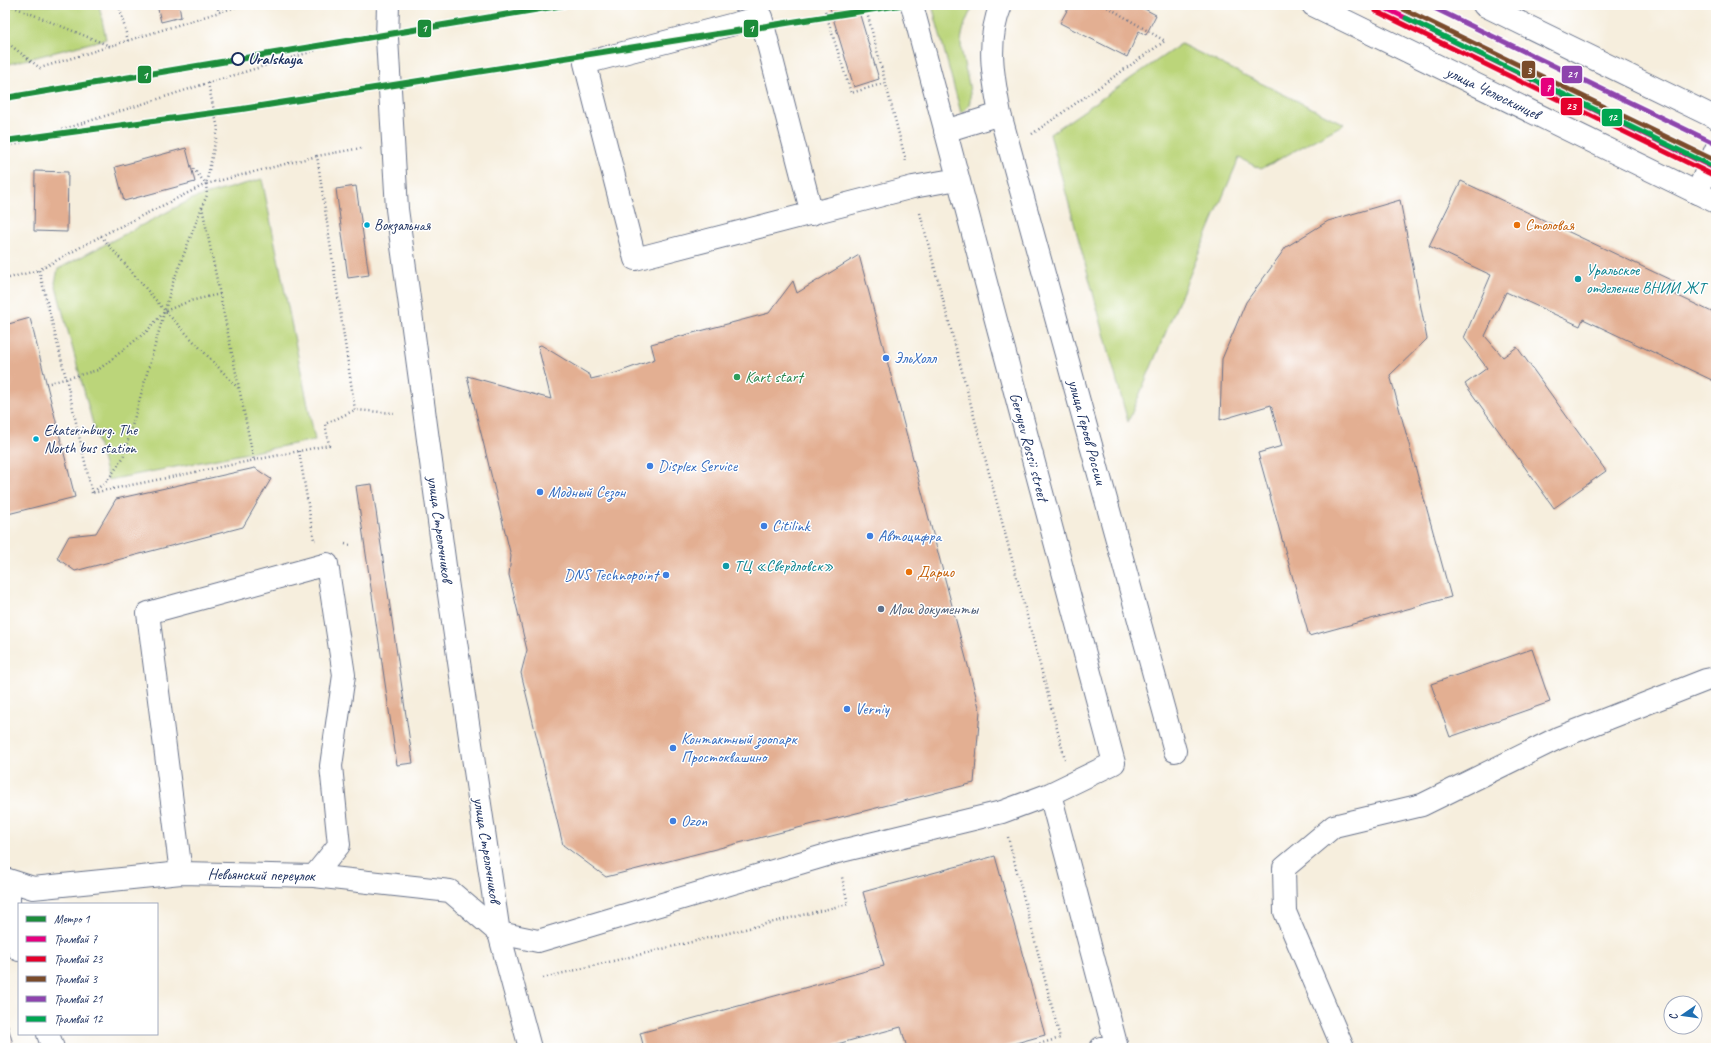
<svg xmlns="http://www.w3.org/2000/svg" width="1721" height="1053" font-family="Caveat,sans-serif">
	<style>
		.green { fill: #bbd57a; stroke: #6b826c }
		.building { fill: #e3af92 }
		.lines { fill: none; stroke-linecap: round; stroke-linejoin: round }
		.minor-casing { stroke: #68728a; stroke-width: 24 }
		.major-casing { stroke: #68728a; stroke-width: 24 }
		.path { stroke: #68728a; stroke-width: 2.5; stroke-dasharray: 1 3; stroke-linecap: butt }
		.minor { stroke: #fff; stroke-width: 22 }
		.major { stroke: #fff; stroke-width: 22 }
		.tram-1-casing { stroke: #fff; stroke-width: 8 }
		.tram-2-casing { stroke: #fff; stroke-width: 8 }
		.tram-3-casing { stroke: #fff; stroke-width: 8 }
		.tram-4-casing { stroke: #fff; stroke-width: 8 }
		.tram-5-casing { stroke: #fff; stroke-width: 8 }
		.tram-1 { stroke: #e5007d; stroke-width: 5 }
		.tram-2 { stroke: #e4002b; stroke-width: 5 }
		.tram-3 { stroke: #7a4b2a; stroke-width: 5 }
		.tram-4 { stroke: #8e44ad; stroke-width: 5 }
		.tram-5 { stroke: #00a651; stroke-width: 5 }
		.metro-1-casing { stroke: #fff; stroke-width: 9 }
		.metro-1 { stroke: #1c8c3a; stroke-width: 6 }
		.stop-dot { fill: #fff; stroke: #1b2f5e; stroke-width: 2 }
		.bus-dot { fill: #00a9ce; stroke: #fff; stroke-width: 1.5 }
		.food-dot { fill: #e8710a; stroke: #fff; stroke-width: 1.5 }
		.culture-dot { fill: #0f9aa8; stroke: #fff; stroke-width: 1.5 }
		.shop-dot { fill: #3f7fe0; stroke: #fff; stroke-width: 1.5 }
		.leisure-dot { fill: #2e9e5b; stroke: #fff; stroke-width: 1.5 }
		.service-dot { fill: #5c6f8a; stroke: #fff; stroke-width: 1.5 }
		.labels { text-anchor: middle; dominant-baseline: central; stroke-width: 3; stroke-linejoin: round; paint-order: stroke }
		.bus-label { font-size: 15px; fill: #1b2f5e; stroke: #fff; text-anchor: start }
		.stop-label { font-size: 16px; font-weight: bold; fill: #1b2f5e; stroke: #fff; text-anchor: start }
		.street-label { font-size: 16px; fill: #1b2f5e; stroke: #fff }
		.food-label { font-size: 16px; fill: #c56008; stroke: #fff; text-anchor: start }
		.culture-label { font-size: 16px; fill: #0d838f; stroke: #fff; text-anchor: start }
		.shop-label { font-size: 16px; fill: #366cbe; stroke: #fff; text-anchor: start }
		.leisure-label { font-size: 16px; fill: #27864d; stroke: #fff; text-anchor: start }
		.service-label { font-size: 16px; fill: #4e5e75; stroke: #fff; text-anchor: start }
		.line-badge { stroke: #fff; stroke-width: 1.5 }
		.badge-label { font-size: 11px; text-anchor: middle; font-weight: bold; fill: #fff }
	</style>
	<rect width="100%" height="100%" fill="#fff"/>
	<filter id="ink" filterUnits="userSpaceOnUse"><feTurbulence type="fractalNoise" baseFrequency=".025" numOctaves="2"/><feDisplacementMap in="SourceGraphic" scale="8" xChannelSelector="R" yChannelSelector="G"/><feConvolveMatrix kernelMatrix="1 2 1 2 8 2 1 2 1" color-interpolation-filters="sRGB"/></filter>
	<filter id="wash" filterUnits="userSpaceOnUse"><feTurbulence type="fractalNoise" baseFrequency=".012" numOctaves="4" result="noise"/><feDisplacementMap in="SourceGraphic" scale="16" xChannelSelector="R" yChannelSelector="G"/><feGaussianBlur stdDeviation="0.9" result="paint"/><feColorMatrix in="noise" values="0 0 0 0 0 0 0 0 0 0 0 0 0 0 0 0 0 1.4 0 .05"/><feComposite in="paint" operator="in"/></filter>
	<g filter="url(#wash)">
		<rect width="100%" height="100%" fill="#f6eedd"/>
		<path class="green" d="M 5,5 L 99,5 L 106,39 L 5,65 Z
			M 932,5 L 974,5 C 967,17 962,29 961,43 C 961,61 972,85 970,101 C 969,107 965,110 961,113 Z
			M 1181,44 L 1344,124 L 1261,169 L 1239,158 L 1128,422 L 1050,134 Z
			M 262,179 L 315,440 L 108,480 L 55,283 L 58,269 L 194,198 Z"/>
		<g id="blocks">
			<path class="building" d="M 157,5 L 179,5 L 181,17 L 161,22 Z
				M 840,5 L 857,5 L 879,79 L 854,87 L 830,8 Z
				M 1070,5 L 1137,5 L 1156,15 L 1146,35 L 1139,31 L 1127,57 L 1060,23 Z
				M 186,148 L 195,182 L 124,201 L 115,167 Z
				M 35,171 L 68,172 L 67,232 L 34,231 Z
				M 1461,181 L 1675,282 L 1670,292 L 1716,314 L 1716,382 L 1583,319 L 1580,326 L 1506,292 L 1485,336 L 1503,357 L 1517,347 L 1606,471 L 1554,508 L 1465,384 L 1487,368 L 1464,338 L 1491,275 L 1429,246 Z
				M 356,186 L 369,275 L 348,278 L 336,189 Z
				M 1400,200 L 1427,339 L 1390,375 L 1451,597 L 1309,636 L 1258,453 L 1282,446 L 1271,405 L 1220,420 L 1222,359 L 1246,302 L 1286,247 L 1328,221 Z
				M 859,255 L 980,711 L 974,783 L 606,877 L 563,845 L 521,673 L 527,650 L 509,575 L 511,556 L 467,376 L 551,399 L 538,346 L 541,345 L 590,375 L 591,379 L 616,373 L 655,359 L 651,344 L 769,313 L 793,281 L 797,293 Z
				M 30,318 L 75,497 L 8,514 L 5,503 L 5,325 Z
				M 255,468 L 271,479 L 243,527 L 75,571 L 57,558 L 69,536 L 96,533 L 116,499 Z
				M 372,484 L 413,763 L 397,765 L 356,486 Z
				M 1532,649 L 1550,702 L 1450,737 L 1431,684 Z
				M 995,856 L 1045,1035 L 998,1048 L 907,1048 L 901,1027 L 822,1048 L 644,1048 L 640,1033 L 884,966 L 863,892 Z
				M 5,1023 L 7,1023 L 13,1044 L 5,1047 Z"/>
		</g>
	</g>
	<g filter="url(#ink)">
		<use href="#blocks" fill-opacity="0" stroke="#68728a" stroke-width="1"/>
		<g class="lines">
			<defs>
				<path id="minor" d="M 1001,5 C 986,41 993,77 1000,114 L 1175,751
					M 945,131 L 1000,114
					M 1697,193 L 1716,149
					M 812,214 L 761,17 L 585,63 L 635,259 L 913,187 L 958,179
					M 1050,794 L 1116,1044 L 1101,1048
					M 181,873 L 148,613 L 327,564 L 344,675 L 331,766 L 339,845 L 314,876
					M 5,879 L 33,888 L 181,873 L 314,876 L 450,891 L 499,933 L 538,941 L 837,852 L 1002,812 L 1050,794 L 1114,763 L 912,5
					M 9,882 L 9,921 L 19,950
					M 48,1034 L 53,1048
					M 1343,1048 L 1285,912 L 1284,868 L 1334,826 L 1422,805 L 1558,738 L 1706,680 L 1716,678"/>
				<path id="major" d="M 388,5 L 387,38 L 397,209 L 447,581 L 499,933 L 530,1048
					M 1313,5 L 1716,202
					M 1484,5 L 1716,118"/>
			</defs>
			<use href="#minor" class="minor-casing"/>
			<use href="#major" class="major-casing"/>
			<path class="path" d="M 9,5 L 110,46
				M 119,5 L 128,41
				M 217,5 L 219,13
				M 865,5 L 906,161
				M 825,11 L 851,93 L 885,83
				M 5,41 L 40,68 L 242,5
				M 208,83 L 218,129 L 206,184 L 317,156
				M 1032,134 L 1165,41 L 1104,5
				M 5,148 L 208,83 L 317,50
				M 361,148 L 317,156 L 355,410 L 394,413
				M 206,184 L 207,195 L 202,207 L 254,461
				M 202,207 L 172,285 L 123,458 L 108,480 L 92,493 L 329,445 L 325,424 L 355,410
				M 920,213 L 1065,759
				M 101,236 L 165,311 L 238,388
				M 5,279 L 39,270
				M 46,384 L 98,370 L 147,331 L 165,311 L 190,301 L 220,294
				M 299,451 L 314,540 L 316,540
				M 92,493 L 66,378 L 39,270 L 101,236 L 206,184 L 191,166
				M 345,544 L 350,545
				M 1008,837 L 1060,1038 L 1024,1048
				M 543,978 L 848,904 L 842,877"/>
			<use href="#minor" class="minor"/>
			<use href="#major" class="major"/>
			<defs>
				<path id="tram-1" d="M 1379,5 L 1716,169"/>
				<path id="tram-2" d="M 1376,11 L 1713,175"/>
				<path id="tram-3" d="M 1395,5 L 1716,161"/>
				<path id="tram-4" d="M 1428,5 L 1716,144"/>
				<path id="tram-5" d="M 1406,18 L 1710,165"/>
			</defs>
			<use href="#tram-1" class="tram-1-casing"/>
			<use href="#tram-2" class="tram-2-casing"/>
			<use href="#tram-3" class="tram-3-casing"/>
			<use href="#tram-4" class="tram-4-casing"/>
			<use href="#tram-5" class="tram-5-casing"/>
			<use href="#tram-1" class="tram-1"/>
			<use href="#tram-2" class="tram-2"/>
			<use href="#tram-3" class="tram-3"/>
			<use href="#tram-4" class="tram-4"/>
			<use href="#tram-5" class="tram-5"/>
			<defs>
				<path id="metro-1" d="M 5,98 L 564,5
					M 5,141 L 242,109 L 900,5"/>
			</defs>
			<use href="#metro-1" class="metro-1-casing"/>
			<use href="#metro-1" class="metro-1"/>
		</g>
	</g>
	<circle class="stop-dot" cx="238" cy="59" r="6"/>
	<g class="bus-dot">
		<circle cx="367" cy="225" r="3.5"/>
		<circle cx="36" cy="439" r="3.5"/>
	</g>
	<g class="food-dot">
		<circle cx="1517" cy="225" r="4"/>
		<circle cx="909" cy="572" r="4"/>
	</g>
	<g class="culture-dot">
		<circle cx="1578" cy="279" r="4"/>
		<circle cx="726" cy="566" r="4"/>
	</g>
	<g class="shop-dot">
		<circle cx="886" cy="358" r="4"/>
		<circle cx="650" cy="466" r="4"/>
		<circle cx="540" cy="492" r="4"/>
		<circle cx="764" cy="526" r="4"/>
		<circle cx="870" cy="536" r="4"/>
		<circle cx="666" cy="575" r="4"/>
		<circle cx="847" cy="709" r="4"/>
		<circle cx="673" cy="748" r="4"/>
		<circle cx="673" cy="821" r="4"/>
	</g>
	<circle class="leisure-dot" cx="737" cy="377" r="4"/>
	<circle class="service-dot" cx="881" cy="609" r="4"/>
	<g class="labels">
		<g class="bus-label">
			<text x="374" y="225">Вокзальная</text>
			<text x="44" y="430">Ekaterinburg. The<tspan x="44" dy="18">North bus station</tspan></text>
		</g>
		<g class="stop-label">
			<text x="248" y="59">Uralskaya</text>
		</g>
		<g class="street-label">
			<text transform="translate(1493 93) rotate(26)">улица Челюскинцев</text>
			<text transform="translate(1087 432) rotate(75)">улица Героев России</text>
			<text transform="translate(1029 447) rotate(75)">Geroyev Rossii street</text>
			<text transform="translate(440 529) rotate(82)">улица Стрелочников</text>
			<text transform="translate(487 850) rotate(81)">улица Стрелочников</text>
			<text transform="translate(261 875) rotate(1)">Невьянский переулок</text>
		</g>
		<g class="food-label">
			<text x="1525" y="225">Столовая</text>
			<text x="917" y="572">Дарио</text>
		</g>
		<g class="culture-label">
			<text x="1586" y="270">Уральское<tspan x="1586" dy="18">отделение ВНИИ ЖТ</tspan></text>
			<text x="734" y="566">ТЦ «Свердловск»</text>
		</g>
		<g class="shop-label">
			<text x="894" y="358">ЭльХолл</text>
			<text x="658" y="466">Displex Service</text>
			<text x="548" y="492">Модный Сезон</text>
			<text x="772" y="526">Citilink</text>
			<text x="878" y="536">Автоцифра</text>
			<text x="658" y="575" text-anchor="end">DNS Technopoint</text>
			<text x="855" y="709">Verniy</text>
			<text x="681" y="739">Контактный зоопарк<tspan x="681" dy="18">Простоквашино</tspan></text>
			<text x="681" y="821">Ozon</text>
		</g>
		<g class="leisure-label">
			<text x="745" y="377">Kart start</text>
		</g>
		<g class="service-label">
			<text x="889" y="609">Мои документы</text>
		</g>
	</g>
	<g class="line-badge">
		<rect x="417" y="19" width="15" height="19" rx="4" fill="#1c8c3a"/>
		<rect x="743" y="19" width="16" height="19" rx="4" fill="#1c8c3a"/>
		<rect x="1521" y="60" width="15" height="19" rx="4" fill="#7a4b2a"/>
		<rect x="1561" y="65" width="22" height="19" rx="4" fill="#8e44ad"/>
		<rect x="137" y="65" width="15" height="19" rx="4" fill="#1c8c3a"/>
		<rect x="1540" y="77" width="15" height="20" rx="4" fill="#e5007d"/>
		<rect x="1560" y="97" width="23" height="19" rx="4" fill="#e4002b"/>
		<rect x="1601" y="108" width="22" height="19" rx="4" fill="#00a651"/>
	</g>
	<g class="badge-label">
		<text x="424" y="32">1</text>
		<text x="751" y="32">1</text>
		<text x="1529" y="74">3</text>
		<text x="1572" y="78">21</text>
		<text x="145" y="79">1</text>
		<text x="1548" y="91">7</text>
		<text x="1571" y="110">23</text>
		<text x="1612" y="121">12</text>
	</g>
	<rect width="1721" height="1053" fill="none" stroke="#fff" stroke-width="20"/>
	<rect x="18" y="903" width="140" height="132" fill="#ffffff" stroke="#a4acbf"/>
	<rect x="26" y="916" width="20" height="6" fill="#1c8c3a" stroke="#a4acbf"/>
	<text x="54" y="923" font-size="12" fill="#1b2f5e">Метро 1</text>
	<rect x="26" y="936" width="20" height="6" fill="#e5007d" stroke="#a4acbf"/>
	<text x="54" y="943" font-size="12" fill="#1b2f5e">Трамвай 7</text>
	<rect x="26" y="956" width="20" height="6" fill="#e4002b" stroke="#a4acbf"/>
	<text x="54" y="963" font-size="12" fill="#1b2f5e">Трамвай 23</text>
	<rect x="26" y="976" width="20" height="6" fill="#7a4b2a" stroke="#a4acbf"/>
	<text x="54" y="983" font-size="12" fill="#1b2f5e">Трамвай 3</text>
	<rect x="26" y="996" width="20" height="6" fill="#8e44ad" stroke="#a4acbf"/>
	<text x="54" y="1003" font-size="12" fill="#1b2f5e">Трамвай 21</text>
	<rect x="26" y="1016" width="20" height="6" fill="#00a651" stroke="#a4acbf"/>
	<text x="54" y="1023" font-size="12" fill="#1b2f5e">Трамвай 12</text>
	<g transform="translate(1683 1015) rotate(257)"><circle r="19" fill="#ffffff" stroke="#a4acbf"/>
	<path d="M0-3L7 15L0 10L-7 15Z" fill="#1f6fb2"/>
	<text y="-6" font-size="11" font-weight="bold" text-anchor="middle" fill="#1b2f5e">С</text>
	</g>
</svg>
